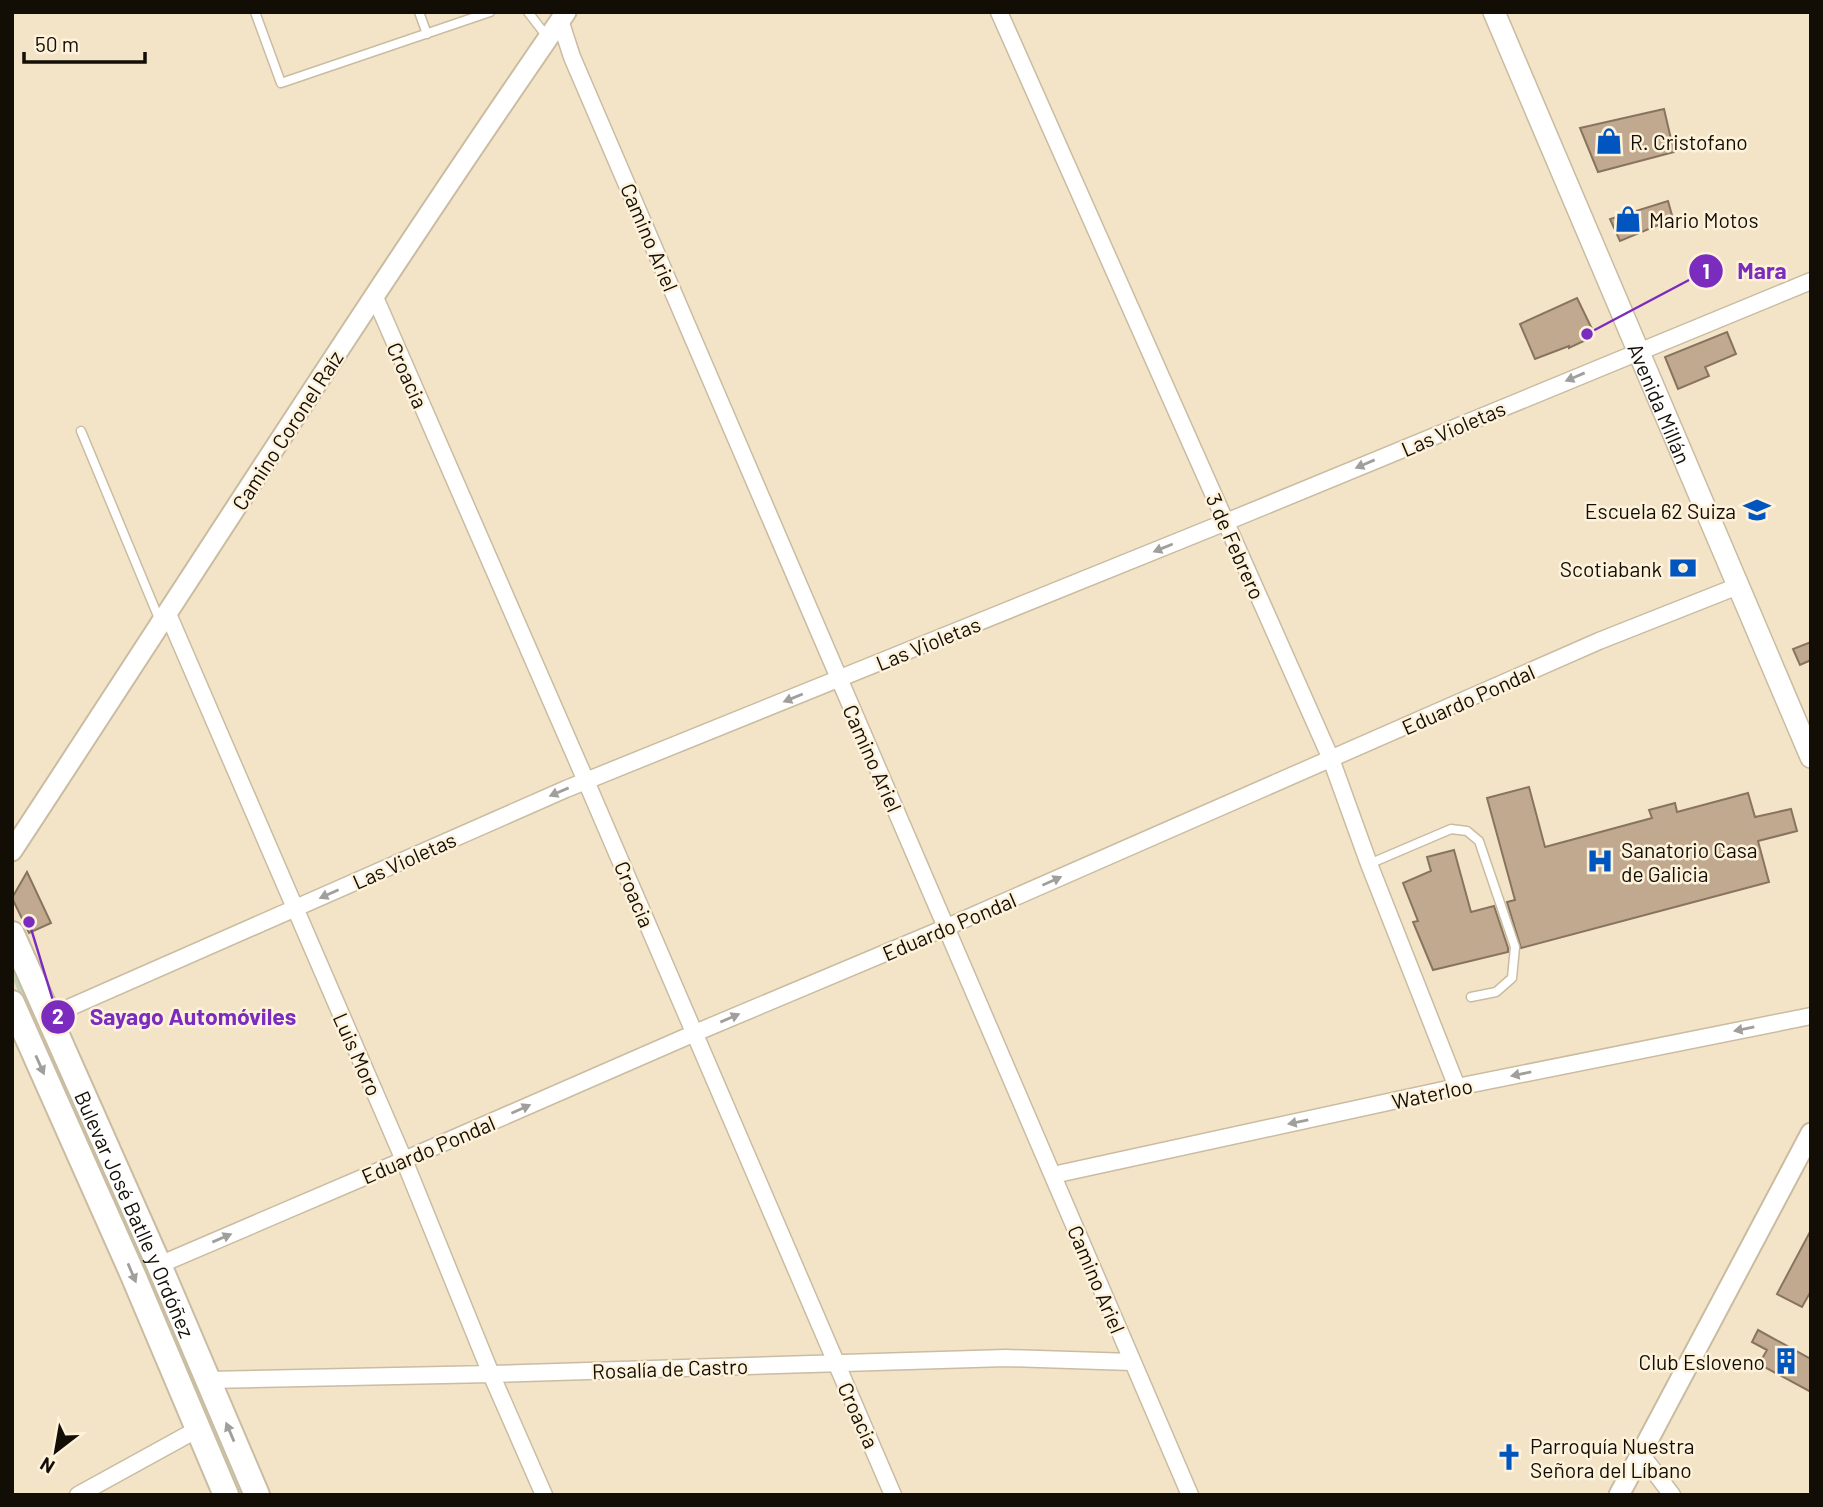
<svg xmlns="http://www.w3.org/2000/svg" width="1823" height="1507" font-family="Barlow,sans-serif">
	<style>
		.green { fill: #c2d5b9 }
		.building { fill: #c1a990; stroke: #88745e; stroke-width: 2 }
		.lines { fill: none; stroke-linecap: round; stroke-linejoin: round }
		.service-casing { stroke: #cabca1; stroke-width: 11 }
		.minor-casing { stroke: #cabca1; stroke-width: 19 }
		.tertiary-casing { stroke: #cabca1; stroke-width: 23 }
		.secondary-casing { stroke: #cabca1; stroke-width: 24 }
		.primary-casing { stroke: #cabca1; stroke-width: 28 }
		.service { stroke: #fff; stroke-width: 8 }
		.minor { stroke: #fff; stroke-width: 16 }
		.tertiary { stroke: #fff; stroke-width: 19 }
		.secondary { stroke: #fff; stroke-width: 21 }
		.primary { stroke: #fff; stroke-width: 24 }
		.oneway { fill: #a19f9b }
		.labels { text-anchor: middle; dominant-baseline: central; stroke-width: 5; stroke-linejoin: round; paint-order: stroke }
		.poi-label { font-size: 21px; fill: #130e05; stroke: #fef2db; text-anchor: start }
		.street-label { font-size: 21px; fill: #130e05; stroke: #fef2db }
		.leader { fill: none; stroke: #7b2cbf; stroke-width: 2.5 }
		.callout-dot { fill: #7b2cbf; stroke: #fef2db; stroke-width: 2.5 }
		.mark-label { font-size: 21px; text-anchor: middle; font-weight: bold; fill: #fff }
		.callout-label { font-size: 23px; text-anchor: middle; font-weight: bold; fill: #7b2cbf; stroke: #fef2db; stroke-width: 5; stroke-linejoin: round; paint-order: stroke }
	</style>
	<rect width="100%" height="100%" fill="#f3e4c8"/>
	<path class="green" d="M 12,963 L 39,1019 L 244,1495 L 236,1495 L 12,977 Z"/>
	<path class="building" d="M 1664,109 L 1674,152 L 1598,172 L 1580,128 Z
		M 1668,201 L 1673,219 L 1620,241 L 1610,219 Z
		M 1577,298 L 1593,331 L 1590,332 L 1590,338 L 1569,348 L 1569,346 L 1535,359 L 1520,324 Z
		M 1727,332 L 1736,354 L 1705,367 L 1709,376 L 1678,389 L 1665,357 Z
		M 1811,642 L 1811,660 L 1800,665 L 1793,649 Z
		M 1529,787 L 1545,847 L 1652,818 L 1649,810 L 1675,803 L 1677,812 L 1748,793 L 1755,817 L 1791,809 L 1797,831 L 1758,841 L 1769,882 L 1521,948 L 1507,902 L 1515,900 L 1487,798 Z
		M 1454,850 L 1471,912 L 1494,906 L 1508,948 L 1508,952 L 1433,970 L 1413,922 L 1418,921 L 1403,883 L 1431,871 L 1427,857 Z
		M 27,872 L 51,923 L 29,933 L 12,898 Z
		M 1811,1230 L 1811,1291 L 1802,1307 L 1777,1294 Z
		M 1758,1330 L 1811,1359 L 1811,1392 L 1759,1364 L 1767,1350 L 1752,1342 Z"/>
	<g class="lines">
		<defs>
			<path id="service" d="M 255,12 L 281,83 L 490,12
				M 419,12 L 427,34
				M 528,12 L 548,38
				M 81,431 L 160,621
				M 1369,864 L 1451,829 L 1467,831 L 1479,841 L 1515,947 L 1512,978 L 1496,992 L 1471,997"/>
			<path id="minor" d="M 999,12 L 1331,759 L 1369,864 L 1457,1087
				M 560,20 L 572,57 L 1190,1495
				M 374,295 L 586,781 L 893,1495
				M 168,614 L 404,1160 L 491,1374 L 544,1495
				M 50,1016 L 566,789 L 1226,522 L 1811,281
				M 1053,1175 L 1457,1087 L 1811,1016
				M 159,1265 L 404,1160 L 695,1033 L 947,927 L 1599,641 L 1738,586
				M 208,1380 L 491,1374 L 1006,1358 L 1132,1362
				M 1641,1454 L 1672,1495
				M 78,1495 L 198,1429"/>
			<path id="tertiary" d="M 12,851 C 196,571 375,288 566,12
				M 1619,1495 L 1811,1133"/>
			<g id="secondary">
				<path id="s1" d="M 1494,12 L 1811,757"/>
			</g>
			<g id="primary">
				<path id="s2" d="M 12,934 L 159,1265 L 257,1495"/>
				<path d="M 12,1003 L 133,1275 L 226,1495"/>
			</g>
		</defs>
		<use href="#service" class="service-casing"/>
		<use href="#minor" class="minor-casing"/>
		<use href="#tertiary" class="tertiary-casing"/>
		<use href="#secondary" class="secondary-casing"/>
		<use href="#primary" class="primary-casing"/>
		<use href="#service" class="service"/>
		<use href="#minor" class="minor"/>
		<use href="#tertiary" class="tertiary"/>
		<use href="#secondary" class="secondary"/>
		<use href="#primary" class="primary"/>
	</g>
	<defs><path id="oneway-solid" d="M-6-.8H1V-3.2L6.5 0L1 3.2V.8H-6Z" transform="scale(1.75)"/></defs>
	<g class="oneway">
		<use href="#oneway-solid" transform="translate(1575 377) rotate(157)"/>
		<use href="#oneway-solid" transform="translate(1365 464) rotate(157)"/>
		<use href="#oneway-solid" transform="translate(1163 548) rotate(158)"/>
		<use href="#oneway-solid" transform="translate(793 698) rotate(158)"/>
		<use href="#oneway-solid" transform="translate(559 792) rotate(157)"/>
		<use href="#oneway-solid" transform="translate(1052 881) rotate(-24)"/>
		<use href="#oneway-solid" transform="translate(329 894) rotate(156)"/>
		<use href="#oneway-solid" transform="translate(730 1018) rotate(-23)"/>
		<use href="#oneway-solid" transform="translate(1744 1029) rotate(169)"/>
		<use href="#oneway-solid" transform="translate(40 1065) rotate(66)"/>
		<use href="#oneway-solid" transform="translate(1521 1074) rotate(169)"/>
		<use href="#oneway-solid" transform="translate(521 1109) rotate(-24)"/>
		<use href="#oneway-solid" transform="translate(1298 1122) rotate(168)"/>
		<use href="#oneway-solid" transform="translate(222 1238) rotate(-23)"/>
		<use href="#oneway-solid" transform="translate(132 1273) rotate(67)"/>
		<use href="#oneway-solid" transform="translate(230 1432) rotate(-113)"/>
	</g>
	<defs>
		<symbol id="shop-bare" viewBox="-9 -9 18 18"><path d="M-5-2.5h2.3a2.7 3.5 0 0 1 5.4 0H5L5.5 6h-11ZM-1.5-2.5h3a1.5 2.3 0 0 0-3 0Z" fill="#0055bf" stroke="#fef2db" stroke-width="2.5" paint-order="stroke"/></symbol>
		<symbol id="school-bare" viewBox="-9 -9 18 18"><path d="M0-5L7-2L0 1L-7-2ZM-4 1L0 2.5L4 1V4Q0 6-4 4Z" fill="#0055bf" stroke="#fef2db" stroke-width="2.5" paint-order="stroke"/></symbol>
		<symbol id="bank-bare" viewBox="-9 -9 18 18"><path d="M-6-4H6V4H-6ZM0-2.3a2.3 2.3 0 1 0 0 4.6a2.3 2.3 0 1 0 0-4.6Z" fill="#0055bf" stroke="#fef2db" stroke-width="2.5" paint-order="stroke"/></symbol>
		<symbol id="hospital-bare" viewBox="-9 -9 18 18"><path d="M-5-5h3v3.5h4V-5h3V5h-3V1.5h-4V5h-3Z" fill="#0055bf" stroke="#fef2db" stroke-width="2.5" paint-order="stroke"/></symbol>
		<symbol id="building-bare" viewBox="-9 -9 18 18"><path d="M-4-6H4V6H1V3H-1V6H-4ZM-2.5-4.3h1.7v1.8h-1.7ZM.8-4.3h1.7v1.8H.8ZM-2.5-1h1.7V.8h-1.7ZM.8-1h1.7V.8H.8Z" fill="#0055bf" stroke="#fef2db" stroke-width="2.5" paint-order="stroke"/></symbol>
		<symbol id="church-bare" viewBox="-9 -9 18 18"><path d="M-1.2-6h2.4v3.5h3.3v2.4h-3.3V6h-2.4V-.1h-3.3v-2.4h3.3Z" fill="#0055bf" stroke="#fef2db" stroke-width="2.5" paint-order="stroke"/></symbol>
	</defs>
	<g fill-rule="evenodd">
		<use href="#shop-bare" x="1590" y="122" width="38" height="38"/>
		<use href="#shop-bare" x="1609" y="200" width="38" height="38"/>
		<use href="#school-bare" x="1738" y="491" width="38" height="38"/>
		<use href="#bank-bare" x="1664" y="549" width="38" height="38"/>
		<use href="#hospital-bare" x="1581" y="842" width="38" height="38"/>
		<use href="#building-bare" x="1767" y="1342" width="38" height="38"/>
		<use href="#church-bare" x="1490" y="1438" width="38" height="38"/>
	</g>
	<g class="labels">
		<g class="poi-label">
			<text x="1630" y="141">R. Cristofano</text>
			<text x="1649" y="219">Mario Motos</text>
			<text x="1736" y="510" text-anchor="end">Escuela 62 Suiza</text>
			<text x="1662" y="568" text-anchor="end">Scotiabank</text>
			<text x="1621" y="849">Sanatorio Casa<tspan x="1621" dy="24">de Galicia</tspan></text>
			<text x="1765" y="1361" text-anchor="end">Club Esloveno</text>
			<text x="1530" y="1445">Parroquía Nuestra<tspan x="1530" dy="24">Señora del Líbano</tspan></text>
		</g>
		<g class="street-label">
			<text transform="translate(650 237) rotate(67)">Camino Ariel</text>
			<text transform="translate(408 375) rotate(66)">Croacia</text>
			<text stroke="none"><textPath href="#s1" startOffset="425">Avenida Millán</textPath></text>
			<text transform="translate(1453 428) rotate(-23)">Las Violetas</text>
			<text transform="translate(287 430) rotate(-57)">Camino Coronel Raíz</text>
			<text transform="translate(1236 546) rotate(66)">3 de Febrero</text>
			<text transform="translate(928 643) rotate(-22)">Las Violetas</text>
			<text transform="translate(1468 699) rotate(-24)">Eduardo Pondal</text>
			<text transform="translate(873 758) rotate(66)">Camino Ariel</text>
			<text transform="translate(404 860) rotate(-24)">Las Violetas</text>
			<text transform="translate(635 894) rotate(67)">Croacia</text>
			<text transform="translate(949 926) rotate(-23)">Eduardo Pondal</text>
			<text transform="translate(358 1054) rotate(66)">Luis Moro</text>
			<text transform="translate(1432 1093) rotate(-12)">Waterloo</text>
			<text transform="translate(428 1149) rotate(-23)">Eduardo Pondal</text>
			<text stroke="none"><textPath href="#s2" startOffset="306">Bulevar José Batlle y Ordóñez</textPath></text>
			<text transform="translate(1097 1279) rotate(67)">Camino Ariel</text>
			<text transform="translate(670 1368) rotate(-2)">Rosalía de Castro</text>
			<text transform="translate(859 1415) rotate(66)">Croacia</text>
		</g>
	</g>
	<path class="leader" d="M1587 334L1706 271M29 922L58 1017"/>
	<g class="callout-dot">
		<circle cx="1587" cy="334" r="7"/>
		<circle cx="29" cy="922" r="7"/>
		<circle cx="1706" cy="271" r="18"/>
		<circle cx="58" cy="1017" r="18"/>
	</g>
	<g class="mark-label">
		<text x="1706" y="279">1</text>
		<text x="58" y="1024">2</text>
	</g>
	<g class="callout-label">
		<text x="1762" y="279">Mara</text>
		<text x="193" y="1025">Sayago Automóviles</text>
	</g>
	<rect width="1823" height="1507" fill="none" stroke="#130e05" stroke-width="28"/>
	<g transform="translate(56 1451) rotate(211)" stroke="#fef2db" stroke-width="5" paint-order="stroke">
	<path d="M0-5L12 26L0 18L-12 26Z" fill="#130e05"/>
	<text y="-10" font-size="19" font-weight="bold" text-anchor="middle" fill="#130e05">N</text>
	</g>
	<path d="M24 52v10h121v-10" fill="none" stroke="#130e05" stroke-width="3.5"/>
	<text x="35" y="52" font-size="21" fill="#130e05" stroke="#fef2db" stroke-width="5" paint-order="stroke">50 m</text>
</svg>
